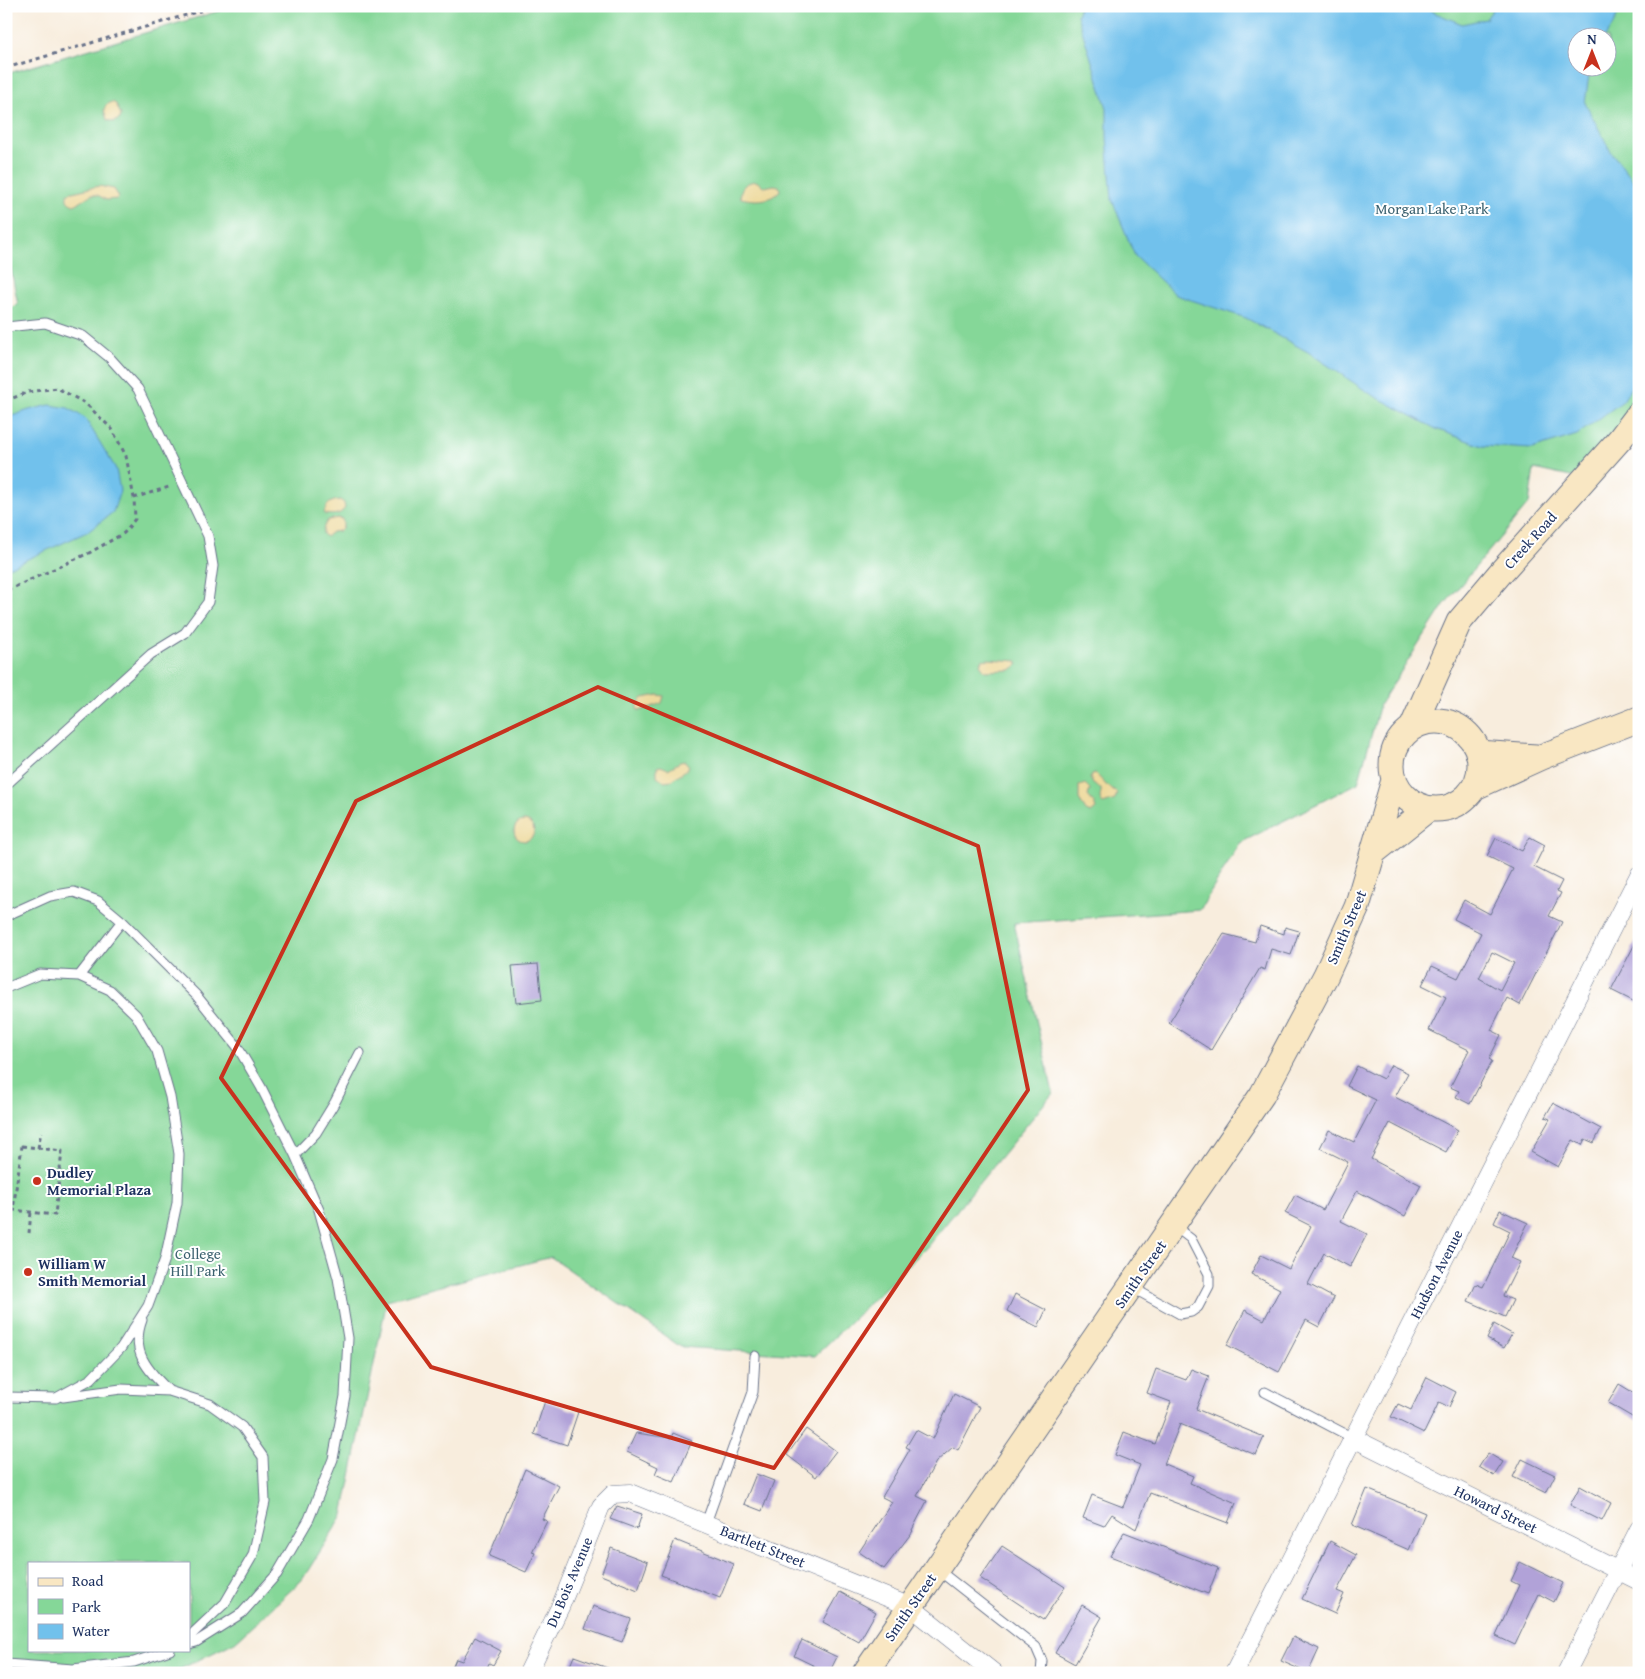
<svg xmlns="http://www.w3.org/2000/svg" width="1645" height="1679" font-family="'Gentium Book Plus',serif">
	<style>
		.green { fill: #85d798; stroke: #50837b; fill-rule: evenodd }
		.sand { fill: #eeda9e; stroke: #84847e }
		.water { fill: #71c1ec; stroke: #4678a5 }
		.building { fill: #b1a2d8; fill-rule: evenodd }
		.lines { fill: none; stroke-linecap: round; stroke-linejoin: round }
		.lane-casing { stroke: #68728a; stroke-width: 11 }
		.street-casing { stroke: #68728a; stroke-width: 19 }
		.secondary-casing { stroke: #68728a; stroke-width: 27 }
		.path { stroke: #68728a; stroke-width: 3; stroke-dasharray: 4 4; stroke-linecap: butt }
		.lane { stroke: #fff; stroke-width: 9 }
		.street { stroke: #fff; stroke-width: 18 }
		.secondary { stroke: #f9e7c3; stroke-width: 25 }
		.marked { fill: none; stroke: #c8321e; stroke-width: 4; stroke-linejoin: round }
		.poi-dot { fill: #c8321e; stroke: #fff; stroke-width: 2 }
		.labels { text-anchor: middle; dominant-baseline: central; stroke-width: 4; stroke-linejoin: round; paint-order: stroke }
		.park-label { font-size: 15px; fill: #3b616f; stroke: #fff }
		.street-label { font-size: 15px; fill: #1b2f5e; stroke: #fff }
		.poi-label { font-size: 15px; font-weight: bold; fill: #1b2f5e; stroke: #fff; text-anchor: start }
	</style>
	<rect width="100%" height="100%" fill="#fff"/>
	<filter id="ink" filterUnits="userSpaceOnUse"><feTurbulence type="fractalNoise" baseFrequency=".02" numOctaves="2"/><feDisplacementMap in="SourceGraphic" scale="10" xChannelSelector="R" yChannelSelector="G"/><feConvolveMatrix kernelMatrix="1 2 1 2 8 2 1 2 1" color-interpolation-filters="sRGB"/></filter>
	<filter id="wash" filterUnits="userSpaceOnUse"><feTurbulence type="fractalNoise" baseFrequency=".0096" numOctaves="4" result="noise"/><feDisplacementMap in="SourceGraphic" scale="20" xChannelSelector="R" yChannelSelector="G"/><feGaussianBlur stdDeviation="1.12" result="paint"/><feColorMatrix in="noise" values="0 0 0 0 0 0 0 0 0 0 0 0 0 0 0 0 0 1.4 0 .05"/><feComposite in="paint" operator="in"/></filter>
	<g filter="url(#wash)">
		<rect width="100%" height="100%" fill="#f8eddd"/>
		<path class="green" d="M 236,6 L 1639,6 L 1639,414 L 1584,480 L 1534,469 L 1529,503 L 1444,605 L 1380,704 L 1358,783 L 1240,843 L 1200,910 L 1014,923 L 1053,1093 L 926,1248 L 815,1356 L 681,1347 L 551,1257 L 387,1300 L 343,1515 L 302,1580 L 235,1642 L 172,1673 L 6,1673 L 6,309 L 18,305 L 6,243 L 6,74 ZM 1578,38 L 1608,38 L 1608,68 L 1578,68 ZM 29,1563 L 189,1563 L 189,1650 L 29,1650 Z"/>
		<path class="sand" d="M 112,102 L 116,104 L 121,115 L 120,119 L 113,122 L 107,120 L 104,110 L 106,105 Z
			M 756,181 L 765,187 L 774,185 L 779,186 L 780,190 C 772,202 753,201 741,198 C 739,187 746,182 756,181 Z
			M 99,186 L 114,189 L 119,197 L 117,199 L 106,200 C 89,188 89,199 74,205 C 68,203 65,200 68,193 Z
			M 340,500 L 344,503 L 345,508 C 340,516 332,515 324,514 C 326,504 330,501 340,500 Z
			M 338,518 L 342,519 C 344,524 343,527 340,531 L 332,532 L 326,537 L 323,534 C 322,529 325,524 328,520 Z
			M 988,659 L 1018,661 L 1018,665 L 1011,670 L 985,671 L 980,664 L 982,660 Z
			M 658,695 L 664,696 L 662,703 L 640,711 L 637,709 L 637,705 L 643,698 Z
			M 685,761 L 689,766 C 685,773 677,774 673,780 L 664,781 L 657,776 L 657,767 L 661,766 L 668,769 L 680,762 Z
			M 1096,774 L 1109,788 L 1117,793 L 1115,800 L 1103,804 C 1097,798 1102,795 1101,789 L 1093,784 L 1090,778 L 1091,775 Z
			M 1085,784 L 1090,789 L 1088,796 L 1094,803 L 1096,809 L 1091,813 L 1086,811 L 1079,799 L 1079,786 Z
			M514 831a10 10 0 1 1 20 0a10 10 0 1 1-20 0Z"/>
		<path class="water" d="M 1080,6 L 1429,6 L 1433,12 L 1462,24 L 1486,19 L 1495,6 L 1621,6 L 1614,24 L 1605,37 L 1578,38 L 1578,68 L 1590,68 L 1585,103 L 1611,152 L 1639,188 L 1639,374 L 1623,401 L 1577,435 L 1532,449 L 1482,446 L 1436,429 L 1369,393 L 1308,352 L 1246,318 L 1176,295 L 1135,256 L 1112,200 L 1107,137 L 1107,108 L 1077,15 Z
			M 50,405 L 68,408 L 85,418 L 116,469 L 120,491 L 113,512 L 89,531 L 6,569 L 6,418 L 29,410 Z"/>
		<g id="blocks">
			<path class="building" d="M 1530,837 L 1545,845 L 1534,867 L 1562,881 L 1557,891 L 1561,893 L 1549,916 L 1562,922 L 1520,1005 L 1507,998 L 1491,1030 L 1501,1035 L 1489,1059 L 1492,1061 L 1470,1104 L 1456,1097 L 1459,1091 L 1450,1087 L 1469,1050 L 1429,1030 L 1446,997 L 1422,985 L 1432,966 L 1458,978 L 1481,933 L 1454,919 L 1464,900 L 1490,914 L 1513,869 L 1487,856 L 1496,838 L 1522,851 ZM 1492,952 L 1514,963 L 1500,990 L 1479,978 Z
				M 1260,926 L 1284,934 L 1285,927 L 1299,931 L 1291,955 L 1271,949 L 1265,970 L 1260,968 L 1211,1050 L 1169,1023 L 1224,934 L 1255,942 Z
				M 1639,936 L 1639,1004 L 1611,990 Z
				M 538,964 L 542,1000 L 516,1003 L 512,966 Z
				M 1391,1065 L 1408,1073 L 1395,1097 L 1458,1130 L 1446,1152 L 1390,1123 L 1371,1159 L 1421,1185 L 1405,1216 L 1357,1191 L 1341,1221 L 1367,1234 L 1350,1267 L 1324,1253 L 1308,1284 L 1334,1298 L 1319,1327 L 1306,1320 L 1279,1372 L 1227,1345 L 1245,1310 L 1264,1320 L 1280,1289 L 1251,1274 L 1261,1255 L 1289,1269 L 1311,1226 L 1285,1213 L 1295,1195 L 1323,1210 L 1348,1162 L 1320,1148 L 1329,1130 L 1354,1142 L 1376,1100 L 1347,1086 L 1357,1066 L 1383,1079 Z
				M 1553,1103 L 1601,1129 L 1594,1143 L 1585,1139 L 1582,1145 L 1573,1140 L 1558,1167 L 1531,1152 L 1550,1119 L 1545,1117 Z
				M 1500,1210 L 1528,1223 L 1511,1258 L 1520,1262 L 1503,1296 L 1513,1300 L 1505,1317 L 1468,1301 L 1476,1284 L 1483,1287 L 1510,1231 L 1494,1223 Z
				M 1015,1294 L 1046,1310 L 1038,1327 L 1007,1311 Z
				M 1494,1324 L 1512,1334 L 1504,1348 L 1487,1339 Z
				M 1156,1369 L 1186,1380 L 1191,1369 L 1209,1376 L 1196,1409 L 1264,1437 L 1256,1455 L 1180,1424 L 1164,1464 L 1193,1476 L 1190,1483 L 1236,1503 L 1228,1523 L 1150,1493 L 1136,1529 L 1112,1514 L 1104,1526 L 1083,1518 L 1092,1495 L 1123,1507 L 1140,1465 L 1115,1455 L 1124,1432 L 1155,1444 L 1171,1402 L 1147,1393 Z
				M 1427,1377 L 1456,1392 L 1449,1407 L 1439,1402 L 1424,1433 L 1391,1417 L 1398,1404 L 1411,1410 Z
				M 1619,1384 L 1639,1396 L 1639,1421 L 1608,1403 Z
				M 954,1394 L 980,1407 L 958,1450 L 953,1447 L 936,1462 L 917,1496 L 927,1501 L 912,1530 L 913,1531 L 884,1569 L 859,1552 L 892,1502 L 882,1497 L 910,1449 L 906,1447 L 916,1430 L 933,1439 Z
				M 545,1401 L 578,1412 L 567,1445 L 534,1434 Z
				M 806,1429 L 836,1451 L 816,1477 L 787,1455 Z
				M 636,1433 L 671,1438 L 673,1433 L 692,1441 L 674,1482 L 655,1474 L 658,1467 L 627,1452 Z
				M 1488,1453 L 1503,1462 L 1494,1476 L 1479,1467 Z
				M 1522,1459 L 1555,1475 L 1546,1493 L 1513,1477 Z
				M 525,1469 L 559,1486 L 542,1519 L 547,1521 L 532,1552 L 535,1553 L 526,1572 L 489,1556 Z
				M 756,1474 L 774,1481 L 762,1511 L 744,1504 Z
				M 1580,1486 L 1611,1503 L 1602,1521 L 1570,1505 Z
				M 1367,1489 L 1425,1513 L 1409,1550 L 1352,1525 Z
				M 617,1506 L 642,1514 L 637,1529 L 610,1519 Z
				M 1124,1532 L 1218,1568 L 1208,1594 L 1110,1556 Z
				M 675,1540 L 734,1564 L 720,1598 L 661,1575 Z
				M 1330,1541 L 1356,1555 L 1337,1591 L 1344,1594 L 1335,1614 L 1302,1599 Z
				M 1002,1546 L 1065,1587 L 1043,1620 L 980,1578 Z
				M 611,1548 L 648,1562 L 638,1590 L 601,1575 Z
				M 1520,1562 L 1563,1583 L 1554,1602 L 1539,1594 L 1515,1645 L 1496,1636 L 1519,1585 L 1511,1581 Z
				M 840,1592 L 876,1612 L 859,1642 L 823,1622 Z
				M 1082,1605 L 1102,1617 L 1075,1664 L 1055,1653 Z
				M 593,1606 L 631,1619 L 622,1642 L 585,1629 Z
				M 475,1637 L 501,1651 L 493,1665 L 489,1663 L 486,1671 L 489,1673 L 450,1673 L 456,1659 L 462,1661 Z
				M 1293,1637 L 1319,1649 L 1308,1673 L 1281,1661 Z
				M 802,1640 L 837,1657 L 829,1673 L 794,1656 Z
				M 574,1656 L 616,1671 L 616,1673 L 567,1673 Z"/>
		</g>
	</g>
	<g filter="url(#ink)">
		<use href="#blocks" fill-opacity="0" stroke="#68728a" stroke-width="1"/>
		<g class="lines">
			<defs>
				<path id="lane" d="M 6,327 L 45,323 L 83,336 L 110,358 L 138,389 L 208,536 L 213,566 L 208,602 L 185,633 L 151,654 L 6,785
					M 6,914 L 10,914 L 50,896 L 74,892 L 98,901 L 122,921 L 196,995 L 237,1046 L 261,1087 L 295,1155 L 319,1210 L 338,1278 L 348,1338 L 345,1396 L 333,1459 L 309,1519 L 277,1574 L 242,1613 L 196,1642 L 189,1644
					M 79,976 L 122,921
					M 6,988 L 40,974 L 79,976 L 110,990 L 136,1015 L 157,1051 L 170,1097 L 179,1154 L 177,1203 L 165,1259 L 148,1306 L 121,1348 L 91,1379 L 56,1398 L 6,1397
					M 295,1155 L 316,1133 L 335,1102 L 360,1053
					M 1131,1287 L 1180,1314 L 1191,1312 L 1198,1307 L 1209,1286 L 1209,1274 L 1191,1239 L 1174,1226
					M 142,1320 C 130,1352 147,1369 169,1391
					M 1265,1392 L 1353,1438
					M 63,1397 L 121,1389 L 169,1391 L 210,1404 L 242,1427 L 263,1457 L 265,1502 L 253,1555 L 225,1603 L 189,1637
					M 706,1523 L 753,1392 L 755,1356
					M 937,1569 L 1036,1647 L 1042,1661 L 1041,1673
					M 6,1664 L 73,1669 L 134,1662 L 170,1650"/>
				<path id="street" d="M 1353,1438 L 1639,1581
					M 528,1673 L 561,1605 L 601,1506 L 613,1494 L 630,1493 L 911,1607 L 994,1673
					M 1234,1673 L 1639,875
					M 1566,1673 L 1639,1529"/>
				<path id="secondary" d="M1392 765a44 44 0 1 1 88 0a44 44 0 1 1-88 0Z
					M 1412,728 L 1459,622 L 1502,571 L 1620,439 L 1639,414
					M 1478,753 L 1536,757
					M 1475,787 L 1541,757 L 1639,719
					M 1374,852 L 1428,809
					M 865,1673 L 1262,1095 L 1326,975 L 1357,907 L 1394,780"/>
			</defs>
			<use href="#lane" class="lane-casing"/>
			<use href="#street" class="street-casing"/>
			<use href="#secondary" class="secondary-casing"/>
			<path class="path" d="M 6,68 L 217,6
				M 6,401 L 28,392 L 57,388 L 85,403 L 112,429 L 126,456 L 134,498 L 135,519 L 124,533 L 91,552 L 6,591
				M 134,498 L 172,486
				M 22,1146 L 62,1151 L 55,1215 L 13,1210 Z
				M 38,1148 L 41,1132
				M 29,1233 L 31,1212"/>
			<use href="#lane" class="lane"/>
			<use href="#street" class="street"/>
			<use href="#secondary" class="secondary"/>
		</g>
	</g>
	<path class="marked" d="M 598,687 L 978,846 L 1028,1090 L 774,1468 L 431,1367 L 221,1078 L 356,801 Z"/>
	<g class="poi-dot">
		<circle cx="37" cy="1181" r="5"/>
		<circle cx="28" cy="1272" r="5"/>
	</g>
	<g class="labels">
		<g class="park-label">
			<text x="1432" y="208">Morgan Lake Park</text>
			<text x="198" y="1253">College<tspan x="198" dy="17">Hill Park</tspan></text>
		</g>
		<g class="street-label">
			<text transform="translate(1530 540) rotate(-48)">Creek Road</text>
			<text transform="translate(1346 927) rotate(-67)">Smith Street</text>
			<text transform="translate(1140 1274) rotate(-55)">Smith Street</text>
			<text transform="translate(1436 1274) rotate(-63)">Hudson Avenue</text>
			<text transform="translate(1496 1509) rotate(26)">Howard Street</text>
			<text transform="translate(763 1546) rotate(22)">Bartlett Street</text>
			<text transform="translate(569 1582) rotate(-67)">Du Bois Avenue</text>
			<text transform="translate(910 1607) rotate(-55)">Smith Street</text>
		</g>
		<g class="poi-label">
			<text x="47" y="1172">Dudley<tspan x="47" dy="17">Memorial Plaza</tspan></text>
			<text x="38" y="1263">William W<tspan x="38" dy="17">Smith Memorial</tspan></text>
		</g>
	</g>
	<rect width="1645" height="1679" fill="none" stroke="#fff" stroke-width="25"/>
	<rect x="28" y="1562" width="162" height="90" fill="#ffffff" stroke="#a4acbf"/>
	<rect x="38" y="1578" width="25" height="8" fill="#f9e7c3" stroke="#a4acbf"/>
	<text x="72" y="1586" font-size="15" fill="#1b2f5e">Road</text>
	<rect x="38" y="1599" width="25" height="15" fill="#85d798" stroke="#a4acbf"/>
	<text x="72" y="1612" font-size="15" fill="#1b2f5e">Park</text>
	<rect x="38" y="1624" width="25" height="15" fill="#71c1ec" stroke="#a4acbf"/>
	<text x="72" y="1636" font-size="15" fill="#1b2f5e">Water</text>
	<g transform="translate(1592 52)"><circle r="24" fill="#ffffff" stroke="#a4acbf"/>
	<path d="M0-4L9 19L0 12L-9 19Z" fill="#c8321e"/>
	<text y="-8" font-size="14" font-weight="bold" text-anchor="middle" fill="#1b2f5e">N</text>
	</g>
</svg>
